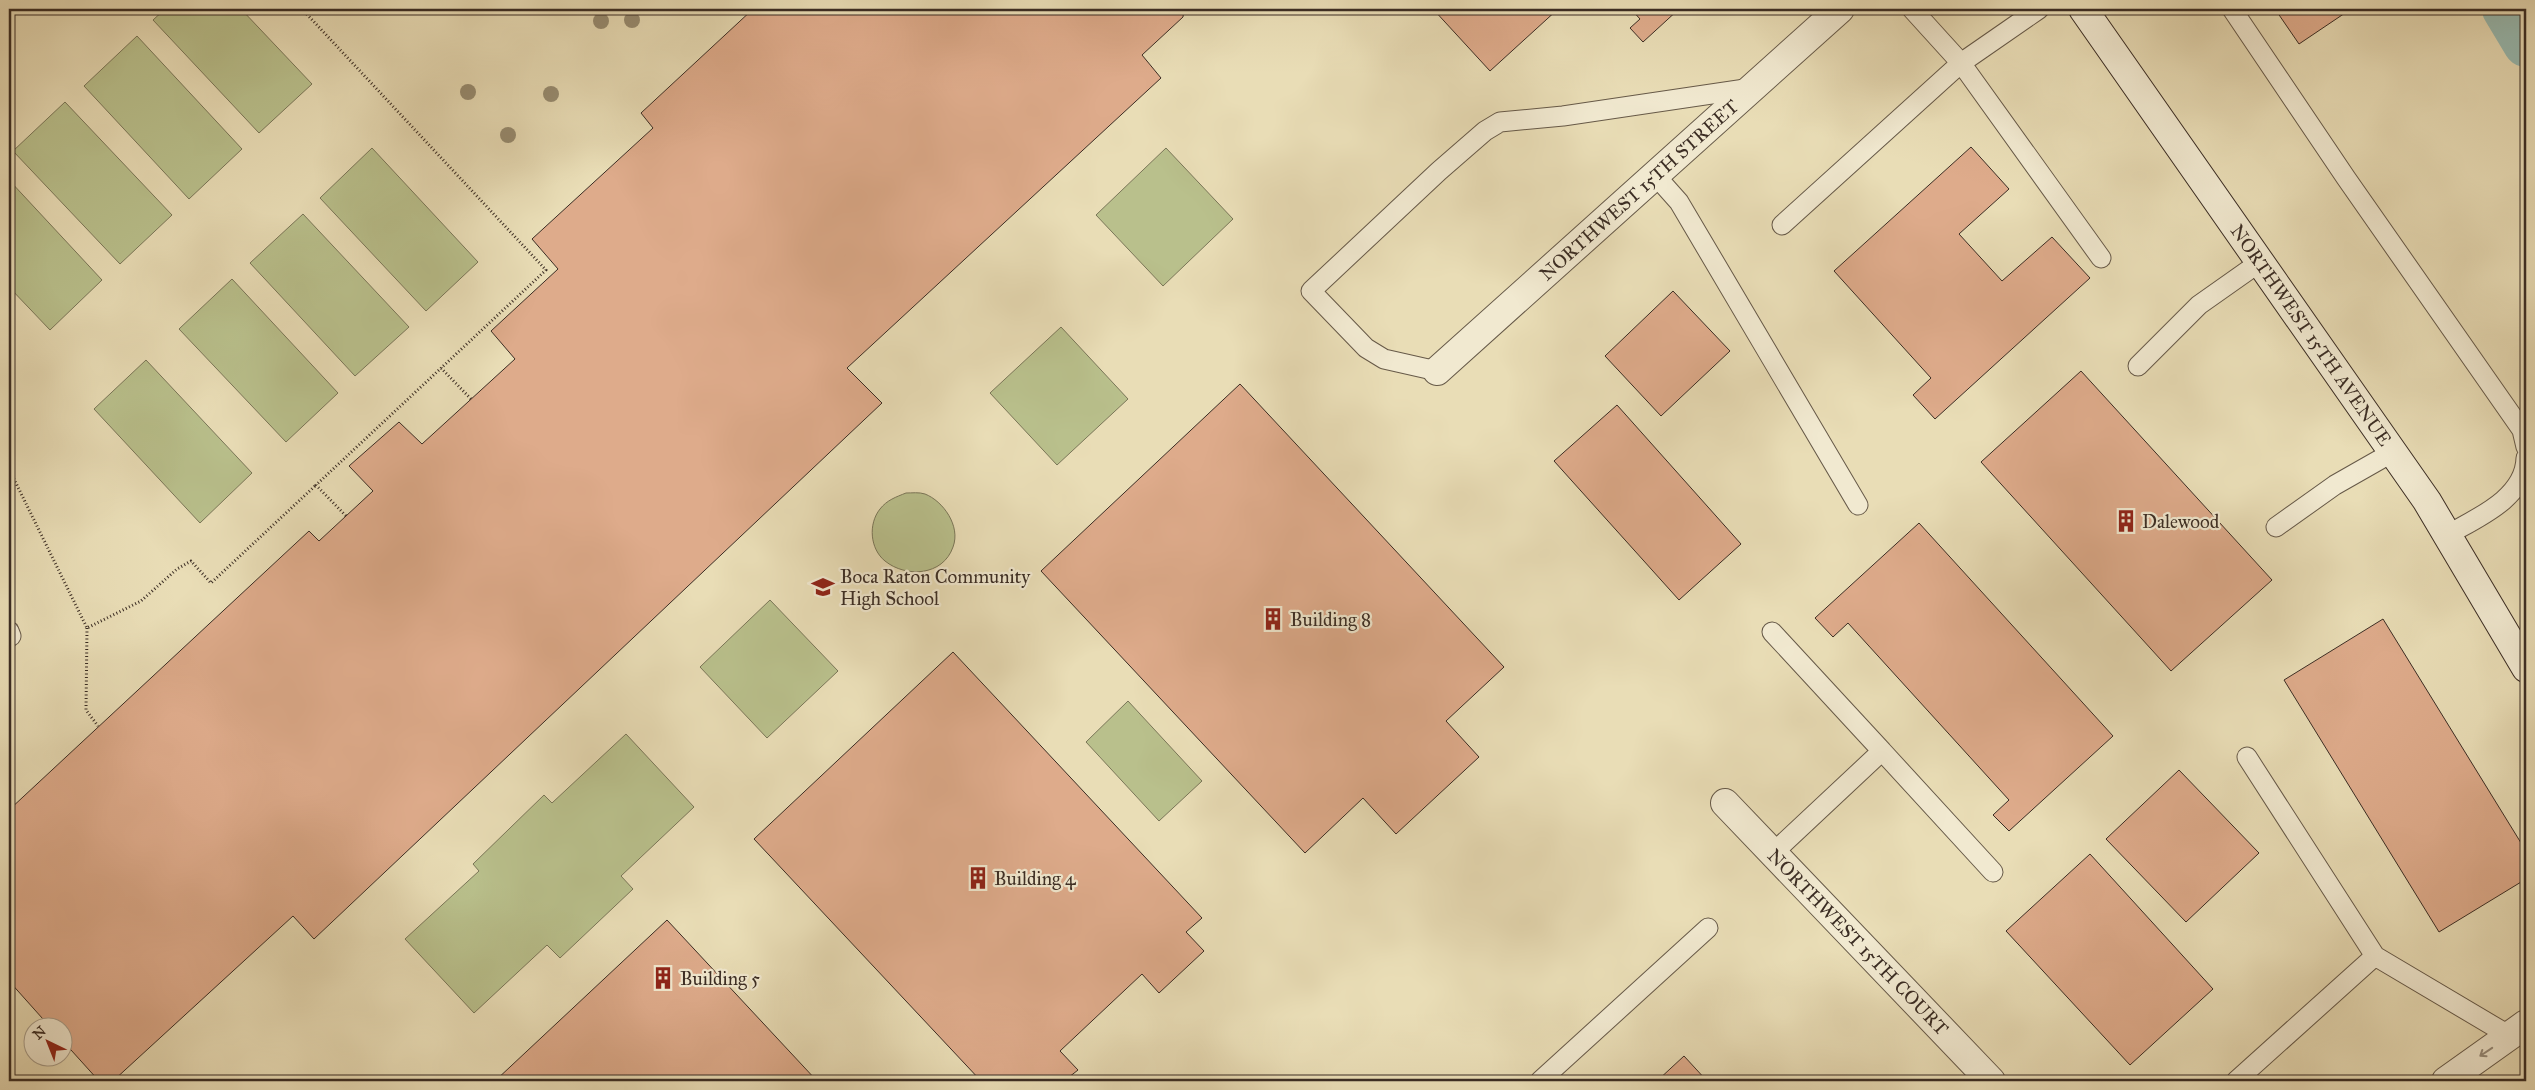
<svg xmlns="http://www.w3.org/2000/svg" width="2535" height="1090" font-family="'IM FELL Great Primer',serif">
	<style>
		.green { fill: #b9c08c; stroke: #7a7658 }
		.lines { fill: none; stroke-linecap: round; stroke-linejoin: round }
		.canal { stroke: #98bbb2; stroke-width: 46 }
		.building { fill: #deab8b; stroke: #3b2d24 }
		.lane-casing { stroke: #665948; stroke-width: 21 }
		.street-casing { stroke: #665948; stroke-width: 30 }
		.secondary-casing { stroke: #3b2d24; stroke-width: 30 }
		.path { stroke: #3b2d24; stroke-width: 3; stroke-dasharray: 1 2.5; stroke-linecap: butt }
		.lane { stroke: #f1e9d0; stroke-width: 19 }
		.street { stroke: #f1e9d0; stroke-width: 28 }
		.secondary { stroke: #f1e9d0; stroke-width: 28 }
		.tree { fill: #978c71 }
		.oneway { stroke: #968b7a }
		.labels { text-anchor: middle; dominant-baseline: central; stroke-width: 4.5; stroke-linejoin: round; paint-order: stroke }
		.street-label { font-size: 19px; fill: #3b2d24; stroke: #f1e9d0 }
		.poi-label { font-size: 19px; fill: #3b2d24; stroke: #f1e9d0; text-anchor: start }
	</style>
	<rect width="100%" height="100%" fill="#e9ddb6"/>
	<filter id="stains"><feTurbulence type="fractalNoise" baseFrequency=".004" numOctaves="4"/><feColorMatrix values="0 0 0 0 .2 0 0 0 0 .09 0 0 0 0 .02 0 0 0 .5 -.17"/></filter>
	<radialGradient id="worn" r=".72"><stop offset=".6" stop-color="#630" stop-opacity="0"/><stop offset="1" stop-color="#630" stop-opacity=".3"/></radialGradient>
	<path class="green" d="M 165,9 L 241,9 L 312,84 L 259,133 L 153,20 Z
		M 137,36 L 242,149 L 189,199 L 84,86 Z
		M 65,102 L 172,215 L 120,264 L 13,151 Z
		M 372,148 L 478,262 L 426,311 L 320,198 Z
		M 1166,148 L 1233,219 L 1163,286 L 1096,215 Z
		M 9,180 L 102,280 L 50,330 L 9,287 Z
		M 303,214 L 409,327 L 355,376 L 250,263 Z
		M 232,279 L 338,393 L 286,442 L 179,329 Z
		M 1061,327 L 1128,399 L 1057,465 L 990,393 Z
		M 146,360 L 252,473 L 200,523 L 94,409 Z
		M 906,493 C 912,493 919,492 925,494 C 943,501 961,526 953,547 C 943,576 906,578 885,561 C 870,549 868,524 880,509 C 887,500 896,497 906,493 Z
		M 770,600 L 838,671 L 767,738 L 700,667 Z
		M 1128,701 L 1202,781 L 1159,821 L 1086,742 Z
		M 626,734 L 694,807 L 621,876 L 633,889 L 560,958 L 547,945 L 474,1013 L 405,939 L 479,871 L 473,864 L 544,795 L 552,803 Z"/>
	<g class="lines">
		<path class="canal" d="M 2505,9 L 2526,44"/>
	</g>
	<path class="building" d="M 753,9 L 1184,9 L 1183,17 L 1142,55 L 1161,78 L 847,368 L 882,403 L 314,939 L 293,916 L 113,1081 L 99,1081 L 62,1040 L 62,1028 L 51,1028 L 9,981 L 9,810 L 309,531 L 319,541 L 373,491 L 349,466 L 399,422 L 422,444 L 515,359 L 491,331 L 558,269 L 532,239 L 653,128 L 641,113 Z
		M 1433,9 L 1558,9 L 1490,71 Z
		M 1631,9 L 1679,9 L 1643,42 L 1630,28 L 1640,19 Z
		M 2275,9 L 2351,9 L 2299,44 Z
		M 1971,147 L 2009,189 L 1959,234 L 2002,281 L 2052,237 L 2090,278 L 1935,419 L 1913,395 L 1931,378 L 1834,271 Z
		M 1673,291 L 1730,351 L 1661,416 L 1605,356 Z
		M 2081,371 L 2272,580 L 2171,671 L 1981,462 Z
		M 1240,384 L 1504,667 L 1446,721 L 1479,757 L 1396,834 L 1363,798 L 1305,853 L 1041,571 Z
		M 1617,405 L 1741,544 L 1679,600 L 1554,461 Z
		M 1919,523 L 2113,736 L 2009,831 L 1993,815 L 2009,800 L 1848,623 L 1833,637 L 1815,618 Z
		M 2383,619 L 2526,851 L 2526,879 L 2439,932 L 2284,680 Z
		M 953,652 L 1202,918 L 1186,932 L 1204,951 L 1159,993 L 1142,974 L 1060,1051 L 1078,1070 L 1064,1081 L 981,1081 L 754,839 Z
		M 2179,770 L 2259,853 L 2186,922 L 2106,839 Z
		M 2090,854 L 2213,989 L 2130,1065 L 2006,931 Z
		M 667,920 L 817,1081 L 495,1081 Z
		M 1684,1056 L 1707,1081 L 1657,1081 Z"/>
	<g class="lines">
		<defs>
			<path id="lane" d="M 2039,9 L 1961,63 L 2101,258
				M 2232,9 L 2346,178 L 2522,430 L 2526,447
				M 1655,175 L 1679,202 L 1858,505
				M 1782,225 L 1961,63 L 1912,9
				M 2138,366 L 2199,305 L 2260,262
				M 1437,371 L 1384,359 L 1366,348 L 1311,291 L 1439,171 L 1485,131 L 1500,122 L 1563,116 L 1752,88
				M 2276,527 L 2335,485 L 2393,452
				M 2447,535 C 2477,518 2525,498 2526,458
				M 9,631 L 11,636 L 9,637
				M 1772,632 L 1882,751
				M 2247,757 L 2375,956 L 2510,1036
				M 1773,853 L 1882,751 L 1993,872
				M 1540,1081 L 1708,928
				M 2236,1081 L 2375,956"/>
			<path id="street" d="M 1437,371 L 1840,9
				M 1725,803 L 1991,1081
				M 2446,1081 L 2526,1024"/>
			<path id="secondary" d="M 2083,9 L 2427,501 L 2526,668"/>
		</defs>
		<use href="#lane" class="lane-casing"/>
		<use href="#street" class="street-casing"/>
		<use href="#secondary" class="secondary-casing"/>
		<path class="path" d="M 302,9 L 546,270 L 316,485 L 346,516
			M 441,368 L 471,399
			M 9,469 L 87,628 L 141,601 L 177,569 L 191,561 L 211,583 L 316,485
			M 87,628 L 86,710 L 98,726"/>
		<use href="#lane" class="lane"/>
		<use href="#street" class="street"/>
		<use href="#secondary" class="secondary"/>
	</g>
	<g class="tree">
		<circle cx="632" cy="20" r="8"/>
		<circle cx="601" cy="21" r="8"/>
		<circle cx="468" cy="92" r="8"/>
		<circle cx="551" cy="94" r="8"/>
		<circle cx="508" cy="135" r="8"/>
	</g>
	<defs><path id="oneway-shaft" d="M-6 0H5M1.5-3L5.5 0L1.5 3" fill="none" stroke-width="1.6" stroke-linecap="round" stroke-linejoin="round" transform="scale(1.25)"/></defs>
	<use class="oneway" href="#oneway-shaft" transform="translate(2486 1052) rotate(146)"/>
	<defs>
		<symbol id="building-bare" viewBox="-9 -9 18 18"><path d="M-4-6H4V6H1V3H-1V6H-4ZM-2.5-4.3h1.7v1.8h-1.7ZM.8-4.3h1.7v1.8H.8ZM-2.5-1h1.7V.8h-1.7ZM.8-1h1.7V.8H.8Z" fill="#8f2418" stroke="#f1e9d0" stroke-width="2.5" paint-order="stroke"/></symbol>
		<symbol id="school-bare" viewBox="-9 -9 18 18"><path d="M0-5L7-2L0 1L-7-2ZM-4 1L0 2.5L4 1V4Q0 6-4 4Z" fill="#8f2418" stroke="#f1e9d0" stroke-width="2.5" paint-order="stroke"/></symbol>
	</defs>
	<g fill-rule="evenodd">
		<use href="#building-bare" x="2110" y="505" width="32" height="32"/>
		<use href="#school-bare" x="807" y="571" width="32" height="32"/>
		<use href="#building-bare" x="1257" y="603" width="32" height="32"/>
		<use href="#building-bare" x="962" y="862" width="32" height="32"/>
		<use href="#building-bare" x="647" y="962" width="32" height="32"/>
	</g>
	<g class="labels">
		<g class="street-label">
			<text transform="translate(1639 190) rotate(-42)">NORTHWEST 15TH STREET</text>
			<text transform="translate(2311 335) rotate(55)">NORTHWEST 15TH AVENUE</text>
			<text transform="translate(1858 942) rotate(46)">NORTHWEST 15TH COURT</text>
		</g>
		<g class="poi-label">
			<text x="2142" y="521">Dalewood</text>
			<text x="840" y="576">Boca Raton Community<tspan x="840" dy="22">High School</tspan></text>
			<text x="1290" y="619">Building 8</text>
			<text x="994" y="878">Building 4</text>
			<text x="680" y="978">Building 5</text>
		</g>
	</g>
	<rect width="2535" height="1090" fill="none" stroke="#e9ddb6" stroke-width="30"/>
	<rect x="10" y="10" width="2515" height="1070" fill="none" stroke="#3b2d24" stroke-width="2.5"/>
	<rect x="15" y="15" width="2505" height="1060" fill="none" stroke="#3b2d24"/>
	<g transform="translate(48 1042) rotate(317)"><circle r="24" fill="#f1e9d0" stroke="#a89e8b"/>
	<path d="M0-4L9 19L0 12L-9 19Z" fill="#8f2418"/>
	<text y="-8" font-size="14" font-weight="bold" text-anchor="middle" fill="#3b2d24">N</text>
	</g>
	<rect width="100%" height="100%" filter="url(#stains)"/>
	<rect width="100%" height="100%" fill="url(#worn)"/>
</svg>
